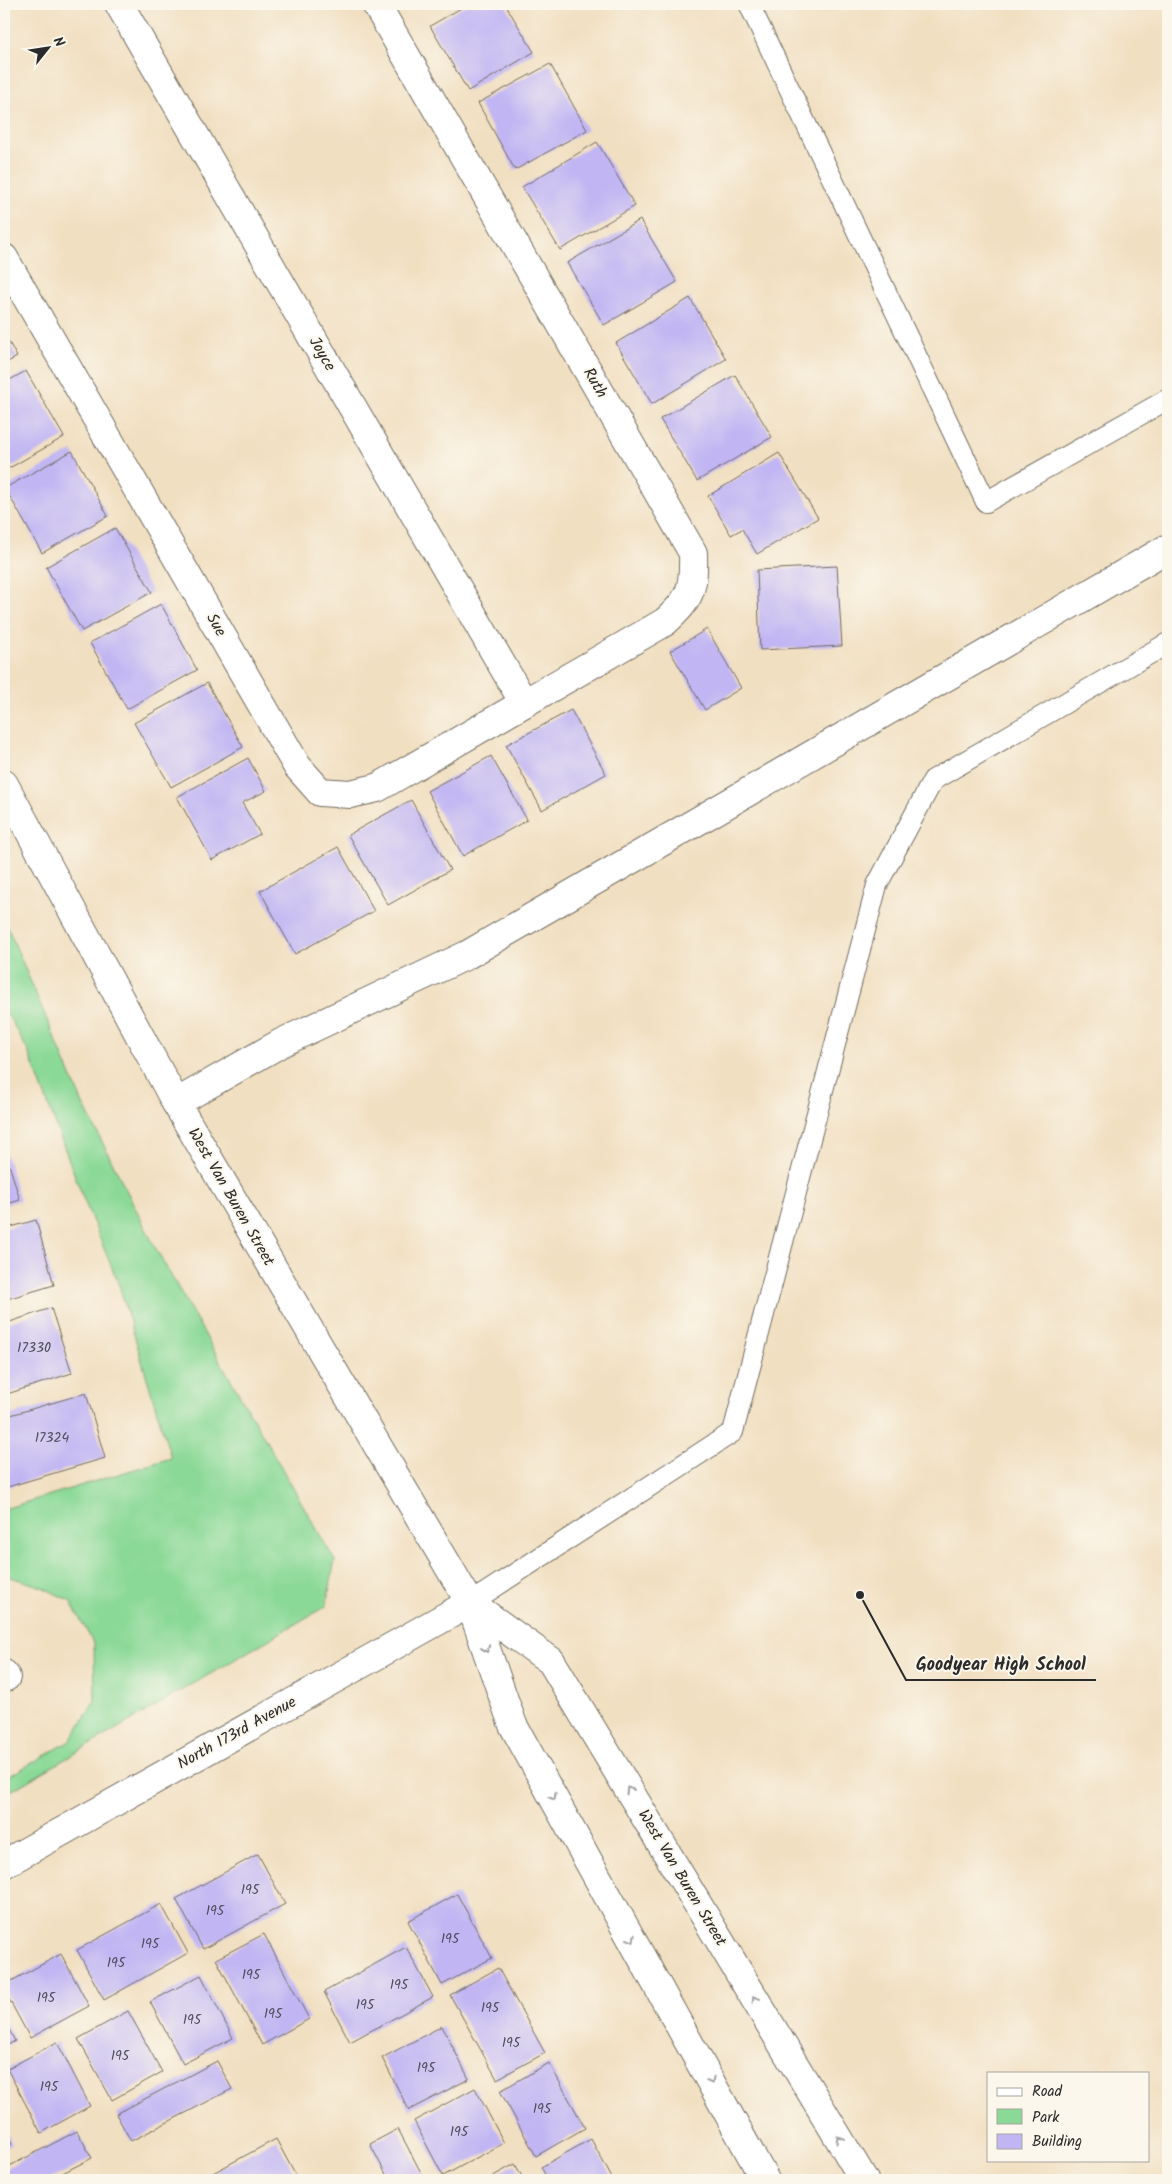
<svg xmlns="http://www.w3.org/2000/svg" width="1172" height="2184" font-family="Kalam,sans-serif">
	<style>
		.green { fill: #8bd997; stroke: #5b8261 }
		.building { fill: #c1b6f3 }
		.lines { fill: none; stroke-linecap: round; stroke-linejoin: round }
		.lane-casing { stroke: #706a60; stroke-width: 22 }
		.street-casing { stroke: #706a60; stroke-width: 30 }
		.secondary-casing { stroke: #706a60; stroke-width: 30 }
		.lane { stroke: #fff; stroke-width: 20 }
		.street { stroke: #fff; stroke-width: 28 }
		.secondary { stroke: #fff; stroke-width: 28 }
		.oneway { stroke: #a0a0a0 }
		.labels { text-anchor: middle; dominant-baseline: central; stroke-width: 4; stroke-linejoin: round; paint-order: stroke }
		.number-label { font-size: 14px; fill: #504e5d }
		.street-label { font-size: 16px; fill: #2b2b2b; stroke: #fbf7ec }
		.leader { fill: none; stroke: #2b2b2b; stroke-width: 2 }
		.callout-dot { fill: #2b2b2b; stroke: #fbf7ec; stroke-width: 2 }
		.callout-label { font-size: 18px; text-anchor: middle; font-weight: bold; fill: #2b2b2b; stroke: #fbf7ec; stroke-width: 4; stroke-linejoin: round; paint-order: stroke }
	</style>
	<rect width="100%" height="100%" fill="#fbf7ec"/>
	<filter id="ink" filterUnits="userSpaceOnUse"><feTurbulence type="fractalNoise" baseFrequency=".02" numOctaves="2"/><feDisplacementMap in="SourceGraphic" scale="10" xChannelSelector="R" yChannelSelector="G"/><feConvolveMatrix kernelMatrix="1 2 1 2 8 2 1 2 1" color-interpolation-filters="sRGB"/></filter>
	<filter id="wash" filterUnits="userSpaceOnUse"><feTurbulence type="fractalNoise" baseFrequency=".0096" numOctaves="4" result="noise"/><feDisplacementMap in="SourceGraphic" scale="20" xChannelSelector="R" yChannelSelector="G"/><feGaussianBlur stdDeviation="1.12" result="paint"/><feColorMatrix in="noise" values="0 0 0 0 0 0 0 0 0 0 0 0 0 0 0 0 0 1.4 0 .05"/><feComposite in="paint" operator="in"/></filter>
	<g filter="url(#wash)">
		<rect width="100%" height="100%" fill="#f1dfc1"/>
		<path class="green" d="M 4,919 L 82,1102 L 157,1251 L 335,1561 L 326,1606 L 4,1795 L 4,1779 L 70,1741 L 95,1701 L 94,1644 L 70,1601 L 42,1587 L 4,1575 L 4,1509 L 171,1458 L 119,1285 L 84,1200 L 28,1051 L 4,1008 Z"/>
		<g id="blocks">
			<path class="building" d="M 468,4 L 505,4 L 534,52 L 468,91 L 430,26 Z
				M 550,64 L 587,130 L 515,170 L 478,103 Z
				M 597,142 L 635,206 L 560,250 L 522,187 Z
				M 640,220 L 677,282 L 604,325 L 567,263 Z
				M 690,298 L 726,359 L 652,404 L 616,343 Z
				M 4,333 L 17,357 L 4,364 Z
				M 26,371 L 64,437 L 4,471 L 4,383 Z
				M 735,375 L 772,437 L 697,481 L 660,419 Z
				M 72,451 L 108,516 L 42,553 L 5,488 Z
				M 779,453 L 818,518 L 757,554 L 742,529 L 731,535 L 708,496 Z
				M 115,528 L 152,592 L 82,631 L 46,567 Z
				M 837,566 L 842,646 L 760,650 L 757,570 Z
				M 161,604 L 197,670 L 127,709 L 90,643 Z
				M 707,629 L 741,688 L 705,710 L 670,651 Z
				M 207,683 L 243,747 L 171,787 L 134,723 Z
				M 571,710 L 606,774 L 542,810 L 506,745 Z
				M 491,756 L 527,820 L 463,856 L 427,791 Z
				M 248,758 L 266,791 L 242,803 L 260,834 L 212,860 L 177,797 Z
				M 411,800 L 450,870 L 388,905 L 348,835 Z
				M 338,847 L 374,911 L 295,954 L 260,891 Z
				M 4,1148 L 20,1200 L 4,1205 Z
				M 36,1220 L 54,1285 L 4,1300 L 4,1229 Z
				M 51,1308 L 72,1373 L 4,1395 L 4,1324 Z
				M 86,1393 L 105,1458 L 4,1488 L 4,1417 Z
				M 258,1854 L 285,1904 L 203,1949 L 176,1899 Z
				M 457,1894 L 492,1958 L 442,1985 L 408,1921 Z
				M 161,1904 L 188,1953 L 104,2000 L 77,1950 Z
				M 264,1934 L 309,2019 L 262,2045 L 216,1959 Z
				M 406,1947 L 433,1997 L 350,2042 L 324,1992 Z
				M 61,1954 L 89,2006 L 30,2038 L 4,1990 L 4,1985 Z
				M 498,1968 L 545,2053 L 497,2079 L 450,1995 Z
				M 201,1975 L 233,2038 L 183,2064 L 150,2002 Z
				M 128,2011 L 162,2072 L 112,2100 L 78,2039 Z
				M 4,2020 L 15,2041 L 4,2047 Z
				M 442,2026 L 469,2079 L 409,2110 L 382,2058 Z
				M 57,2042 L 90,2106 L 41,2133 L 7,2069 Z
				M 217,2061 L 232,2089 L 131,2141 L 116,2114 Z
				M 549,2063 L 585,2128 L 536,2156 L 500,2091 Z
				M 475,2088 L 504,2143 L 443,2176 L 414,2121 Z
				M 4,2128 L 12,2144 L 4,2148 Z
				M 398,2129 L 425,2180 L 389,2180 L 370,2144 Z
				M 77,2131 L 92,2158 L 49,2180 L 4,2180 L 4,2169 Z
				M 276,2139 L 298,2180 L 200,2180 Z
				M 591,2139 L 613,2180 L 548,2180 L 541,2167 Z
				M 515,2164 L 524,2180 L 486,2180 Z"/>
		</g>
	</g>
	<g filter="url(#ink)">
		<use href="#blocks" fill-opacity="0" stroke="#706a60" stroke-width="1"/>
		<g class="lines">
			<defs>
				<path id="lane" d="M 749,4 L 986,502 L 1168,399
					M 470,1603 L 733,1432 L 877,885 L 933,780 L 1168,643"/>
				<path id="street" d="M 119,4 L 524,703
					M 4,258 L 297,766 L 320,792 L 350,794 L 377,788 L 665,622 C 691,598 694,590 693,553 L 376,4
					M 176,1103 L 281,1043 L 467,955 L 1168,548
					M 4,1674 L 6,1677"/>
				<path id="secondary" d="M 4,784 L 176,1103 L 470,1603 L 513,1725 L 765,2180
					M 470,1603 L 551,1661 L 864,2180
					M 4,1864 L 470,1603"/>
			</defs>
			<use href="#lane" class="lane-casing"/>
			<use href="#street" class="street-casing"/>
			<use href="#secondary" class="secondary-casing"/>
			<use href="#lane" class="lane"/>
			<use href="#street" class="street"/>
			<use href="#secondary" class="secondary"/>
		</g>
		<defs><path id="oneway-chevron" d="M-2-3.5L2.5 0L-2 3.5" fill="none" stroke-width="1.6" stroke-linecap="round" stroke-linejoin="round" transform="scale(1.25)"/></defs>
		<g class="oneway">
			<use href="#oneway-chevron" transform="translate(486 1649) rotate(70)"/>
			<use href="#oneway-chevron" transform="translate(629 1790) rotate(-121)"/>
			<use href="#oneway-chevron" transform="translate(553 1797) rotate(61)"/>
			<use href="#oneway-chevron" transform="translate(632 1939) rotate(61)"/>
			<use href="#oneway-chevron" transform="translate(755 1999) rotate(-121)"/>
			<use href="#oneway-chevron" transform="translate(711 2081) rotate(61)"/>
			<use href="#oneway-chevron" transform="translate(839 2139) rotate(-121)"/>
		</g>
	</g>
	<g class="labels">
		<g class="number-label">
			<text x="34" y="1348">17330</text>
			<text x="52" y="1438">17324</text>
			<text x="250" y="1890">195</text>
			<text x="215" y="1911">195</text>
			<text x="450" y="1939">195</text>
			<text x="150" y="1944">195</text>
			<text x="116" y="1963">195</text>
			<text x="251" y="1975">195</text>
			<text x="399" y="1985">195</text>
			<text x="46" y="1998">195</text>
			<text x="365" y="2005">195</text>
			<text x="490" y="2008">195</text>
			<text x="273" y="2014">195</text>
			<text x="192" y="2020">195</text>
			<text x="511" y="2043">195</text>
			<text x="120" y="2056">195</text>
			<text x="426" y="2068">195</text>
			<text x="49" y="2087">195</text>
			<text x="542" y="2109">195</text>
			<text x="459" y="2132">195</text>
		</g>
		<g class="street-label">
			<text transform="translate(322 354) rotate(60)">Joyce</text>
			<text transform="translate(595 383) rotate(60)">Ruth</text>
			<text transform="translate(216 625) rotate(60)">Sue</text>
			<text transform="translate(231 1197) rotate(60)">West Van Buren Street</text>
			<text transform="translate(237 1733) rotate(-29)">North 173rd Avenue</text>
			<text transform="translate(682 1878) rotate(59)">West Van Buren Street</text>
		</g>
	</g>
	<path class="leader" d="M860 1595L906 1680H1096"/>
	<circle class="callout-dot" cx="860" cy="1595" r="5"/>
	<g class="callout-label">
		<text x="1001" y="1670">Goodyear High School</text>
	</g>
	<rect width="1172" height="2184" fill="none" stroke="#fbf7ec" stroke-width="20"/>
	<rect x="987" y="2072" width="162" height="90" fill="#fbf7ec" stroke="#a8a59f"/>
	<rect x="997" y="2088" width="25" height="8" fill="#ffffff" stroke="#a8a59f"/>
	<text x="1032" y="2096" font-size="15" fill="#2b2b2b">Road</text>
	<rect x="997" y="2109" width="25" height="15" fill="#8bd997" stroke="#a8a59f"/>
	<text x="1032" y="2122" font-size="15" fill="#2b2b2b">Park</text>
	<rect x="997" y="2134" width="25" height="15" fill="#c1b6f3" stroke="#a8a59f"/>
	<text x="1032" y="2146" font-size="15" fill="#2b2b2b">Building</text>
	<g transform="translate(48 48) rotate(60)" stroke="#fbf7ec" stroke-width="4" paint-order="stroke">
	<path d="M0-4L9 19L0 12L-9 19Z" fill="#2b2b2b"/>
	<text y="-8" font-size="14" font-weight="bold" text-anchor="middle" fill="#2b2b2b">N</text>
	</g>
</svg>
